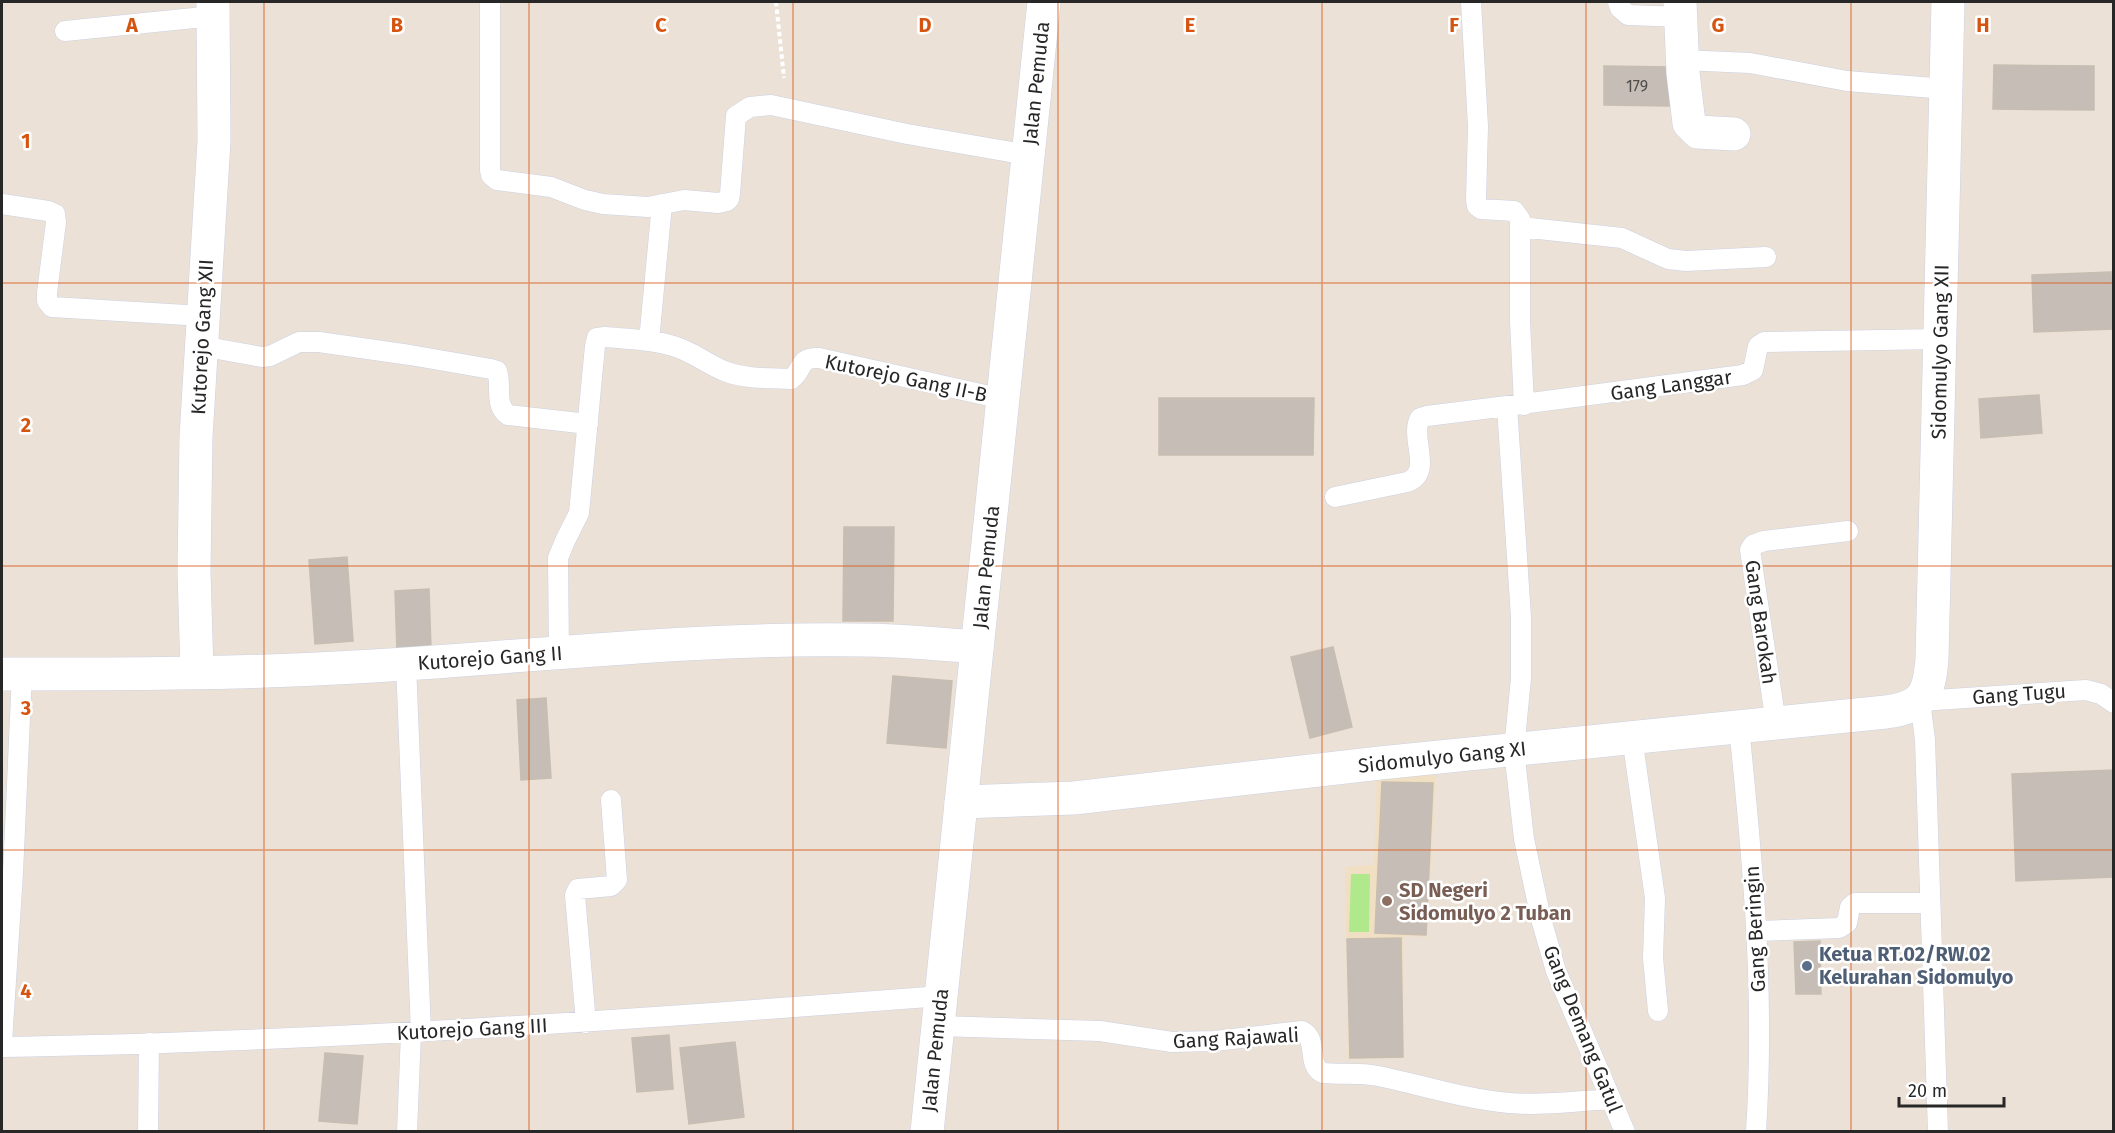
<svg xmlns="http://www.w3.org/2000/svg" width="2115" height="1133" font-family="'Fira Sans',sans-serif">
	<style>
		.education { fill: #f0dfc3 }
		.green { fill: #b0e98c }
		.building { fill: #c6beb6; stroke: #c7bdb0; stroke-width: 1.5 }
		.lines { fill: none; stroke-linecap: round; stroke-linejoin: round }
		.service-casing { stroke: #cbd1e2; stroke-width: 21 }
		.minor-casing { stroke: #cbd1e2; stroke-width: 34 }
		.secondary-casing { stroke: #cbd1e2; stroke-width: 34 }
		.path { stroke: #fff; stroke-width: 4; stroke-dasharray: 4.5 3; stroke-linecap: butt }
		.service { stroke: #fff; stroke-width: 20 }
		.minor { stroke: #fff; stroke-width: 33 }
		.secondary { stroke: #fff; stroke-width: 33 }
		.grid { fill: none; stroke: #d5540f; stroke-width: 1.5; stroke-opacity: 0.55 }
		.education-dot { fill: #8d6e63; stroke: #fff; stroke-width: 2 }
		.service-dot { fill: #5c6f8a; stroke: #fff; stroke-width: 2 }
		.labels { text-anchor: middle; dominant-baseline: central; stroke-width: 5; stroke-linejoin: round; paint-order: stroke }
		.number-label { font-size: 16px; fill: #4f4d4b }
		.street-label { font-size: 20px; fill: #272727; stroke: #fff }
		.education-label { font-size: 20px; font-weight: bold; fill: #785e54; stroke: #fff; text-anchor: start }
		.service-label { font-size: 20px; font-weight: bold; fill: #4e5e75; stroke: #fff; text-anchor: start }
		.grid-label { font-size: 20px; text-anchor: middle; font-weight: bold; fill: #d5540f; stroke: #fff; stroke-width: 5; stroke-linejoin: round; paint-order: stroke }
	</style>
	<rect width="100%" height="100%" fill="#ece1d6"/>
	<path class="education" d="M 1436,771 L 1427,937 L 1403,936 L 1404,1058 L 1348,1059 L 1345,867 L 1374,865 L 1377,777 Z"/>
	<path class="green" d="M 1351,874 L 1370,874 L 1369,932 L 1349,932 Z"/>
	<path class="building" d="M 1994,65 L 2094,66 L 2094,110 L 1993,109 Z
		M 1604,66 L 1671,67 L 1670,106 L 1604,105 Z
		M 2111,272 L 2113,329 L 2034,332 L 2032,275 Z
		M 2039,395 L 2042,433 L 1981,438 L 1979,399 Z
		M 1159,398 L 1314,398 L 1313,455 L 1159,455 Z
		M 844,527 L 894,527 L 893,621 L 843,621 Z
		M 347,557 L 353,641 L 315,644 L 309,560 Z
		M 429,589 L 431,649 L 397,651 L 395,591 Z
		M 1333,647 L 1352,727 L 1310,738 L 1291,657 Z
		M 893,676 L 952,681 L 946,748 L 887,743 Z
		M 546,698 L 551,778 L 521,780 L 517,700 Z
		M 2114,770 L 2114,877 L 2016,881 L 2012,774 Z
		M 1382,782 L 1433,783 L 1426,935 L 1375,933 Z
		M 1401,938 L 1403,1057 L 1350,1058 L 1347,939 Z
		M 1820,941 L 1821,994 L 1796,994 L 1794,942 Z
		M 669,1035 L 673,1089 L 637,1092 L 632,1038 Z
		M 735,1042 L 744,1117 L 689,1124 L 680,1048 Z
		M 325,1053 L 363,1056 L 357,1124 L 319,1121 Z"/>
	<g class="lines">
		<defs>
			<path id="service" d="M 490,2 L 490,170 L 491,175 L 497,180 L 551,187 L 585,200 L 603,204 L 648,207 L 684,200 L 718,203 L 727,201 L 729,199 L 730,194 L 736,116 L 750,107 L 771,105 L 907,134 L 1028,155
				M 1471,2 L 1478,126 L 1476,199 L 1477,206 L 1481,209 L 1514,211 L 1520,219 L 1520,321 L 1524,405
				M 1618,2 L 1620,8 L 1628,15 L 1681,17
				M 65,31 L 214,16
				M 1682,60 L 1750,63 L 1847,81 L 1946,89
				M 2,204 L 48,211 L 55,214 L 56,222 L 47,293 L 47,301 L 52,307 L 203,316
				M 1520,227 L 1622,238 L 1668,259 L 1686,261 L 1766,257
				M 649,341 L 662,204
				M 201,346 L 262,357 L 270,356 L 299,342 L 319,342 L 410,355 L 491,369 L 497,371 L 498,375 C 501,389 495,406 508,415 L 588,424
				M 1335,497 L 1407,482 C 1434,473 1409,437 1420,418 L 1427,416 L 1507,406
				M 559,653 L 558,558 L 565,541 L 579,513 L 595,346 L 597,338 L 605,337 C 627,339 651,339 673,346 C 692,351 708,365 727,372 C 746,379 770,378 791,379 C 805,369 797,357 819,358 L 1003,399
				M 406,664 L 421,1032
				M 1776,723 L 1750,550 L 1753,545 L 1764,541 L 1848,531
				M 1739,727 C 1753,864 1765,993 1756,1132
				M 1632,737 L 1655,898 L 1653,958 L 1658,1011
				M 1757,931 L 1839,928 L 1847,923 L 1850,907 L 1855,903 L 1930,903
				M 586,1023 L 575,895 L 578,889 L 611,886 L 617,880 L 611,800
				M 938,1026 L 1100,1031 L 1172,1042 L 1215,1041 L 1302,1031 C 1319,1039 1306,1066 1323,1073 C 1341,1075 1359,1072 1378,1076 C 1422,1085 1464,1099 1509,1103 C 1543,1106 1577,1101 1611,1099
				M 2,1042 L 13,873 L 22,674
				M 2,1047 C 315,1042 628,1020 941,996
				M 148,1132 L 149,1043
				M 407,1132 L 411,1033
				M 1625,1132 L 1556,971 L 1541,919 L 1524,839 L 1514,750 L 1521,678 L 1521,617 L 1507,406 L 1743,375 L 1753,370 L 1758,346 L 1764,342 L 1940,339
				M 1938,1132 L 1925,740 L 1920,701 L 2086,690 L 2101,694 L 2114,703"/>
			<path id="minor" d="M 1680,2 L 1683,73 L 1689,123 L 1698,132 L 1734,134
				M 197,672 L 194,571 L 196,437 L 214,141 L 213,2
				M 2,674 C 119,674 237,674 355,667 C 523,658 691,637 860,640 C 899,640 938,644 977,647
				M 961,802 L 1074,798 L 1380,763 L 1886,712 C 1923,707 1929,695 1932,659 L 1948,2"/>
			<path id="secondary" d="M 927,1132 L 1044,2"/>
		</defs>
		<use href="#service" class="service-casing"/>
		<use href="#minor" class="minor-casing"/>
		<use href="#secondary" class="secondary-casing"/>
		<path class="path" d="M 776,2 L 784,78"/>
		<use href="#service" class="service"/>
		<use href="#minor" class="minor"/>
		<use href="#secondary" class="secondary"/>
	</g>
	<path class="grid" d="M 264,2 L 264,1132M 529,2 L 529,1132M 793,2 L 793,1132M 1058,2 L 1058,1132M 1322,2 L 1322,1132M 1586,2 L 1586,1132M 1851,2 L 1851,1132M 2,283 L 2114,283M 2,566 L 2114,566M 2,850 L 2114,850"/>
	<circle class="education-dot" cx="1387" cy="901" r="6"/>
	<circle class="service-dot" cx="1807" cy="966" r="6"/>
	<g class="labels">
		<g class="number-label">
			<text x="1637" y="86">179</text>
		</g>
		<g class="street-label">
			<text transform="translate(1036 83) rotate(-84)">Jalan Pemuda</text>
			<text transform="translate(202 337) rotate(-87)">Kutorejo Gang XII</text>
			<text transform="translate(1940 352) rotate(-89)">Sidomulyo Gang XII</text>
			<text transform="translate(906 378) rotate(12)">Kutorejo Gang II-B</text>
			<text transform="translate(1671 385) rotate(-8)">Gang Langgar</text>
			<text transform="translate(986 567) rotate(-84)">Jalan Pemuda</text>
			<text transform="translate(1761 622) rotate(82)">Gang Barokah</text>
			<text transform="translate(490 658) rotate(-4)">Kutorejo Gang II</text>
			<text transform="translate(2019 694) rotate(-4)">Gang Tugu</text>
			<text transform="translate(1442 757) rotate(-6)">Sidomulyo Gang XI</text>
			<text transform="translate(1755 929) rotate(-93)">Gang Beringin</text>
			<text transform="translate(472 1029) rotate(-3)">Kutorejo Gang III</text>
			<text transform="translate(1583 1029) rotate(68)">Gang Demang Gatul</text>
			<text transform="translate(1236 1038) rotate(-3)">Gang Rajawali</text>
			<text transform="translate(935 1050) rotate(-84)">Jalan Pemuda</text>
		</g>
		<g class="education-label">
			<text x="1399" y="890">SD Negeri<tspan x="1399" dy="23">Sidomulyo 2 Tuban</tspan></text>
		</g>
		<g class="service-label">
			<text x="1819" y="954">Ketua RT.02/RW.02<tspan x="1819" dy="23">Kelurahan Sidomulyo</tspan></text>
		</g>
	</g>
	<g class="grid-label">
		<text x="132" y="32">A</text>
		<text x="397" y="32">B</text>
		<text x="661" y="32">C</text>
		<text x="925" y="32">D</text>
		<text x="1190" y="32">E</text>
		<text x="1454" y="32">F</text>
		<text x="1718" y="32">G</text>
		<text x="1983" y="32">H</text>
		<text x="26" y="148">1</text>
		<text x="26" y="432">2</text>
		<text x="26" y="715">3</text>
		<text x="26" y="998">4</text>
	</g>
	<rect width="2115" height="1133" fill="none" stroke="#272727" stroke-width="6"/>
	<path d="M1899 1097v9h105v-9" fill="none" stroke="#272727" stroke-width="3"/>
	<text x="1908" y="1097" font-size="18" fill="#272727" stroke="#ffffff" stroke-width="4.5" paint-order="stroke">20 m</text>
</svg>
